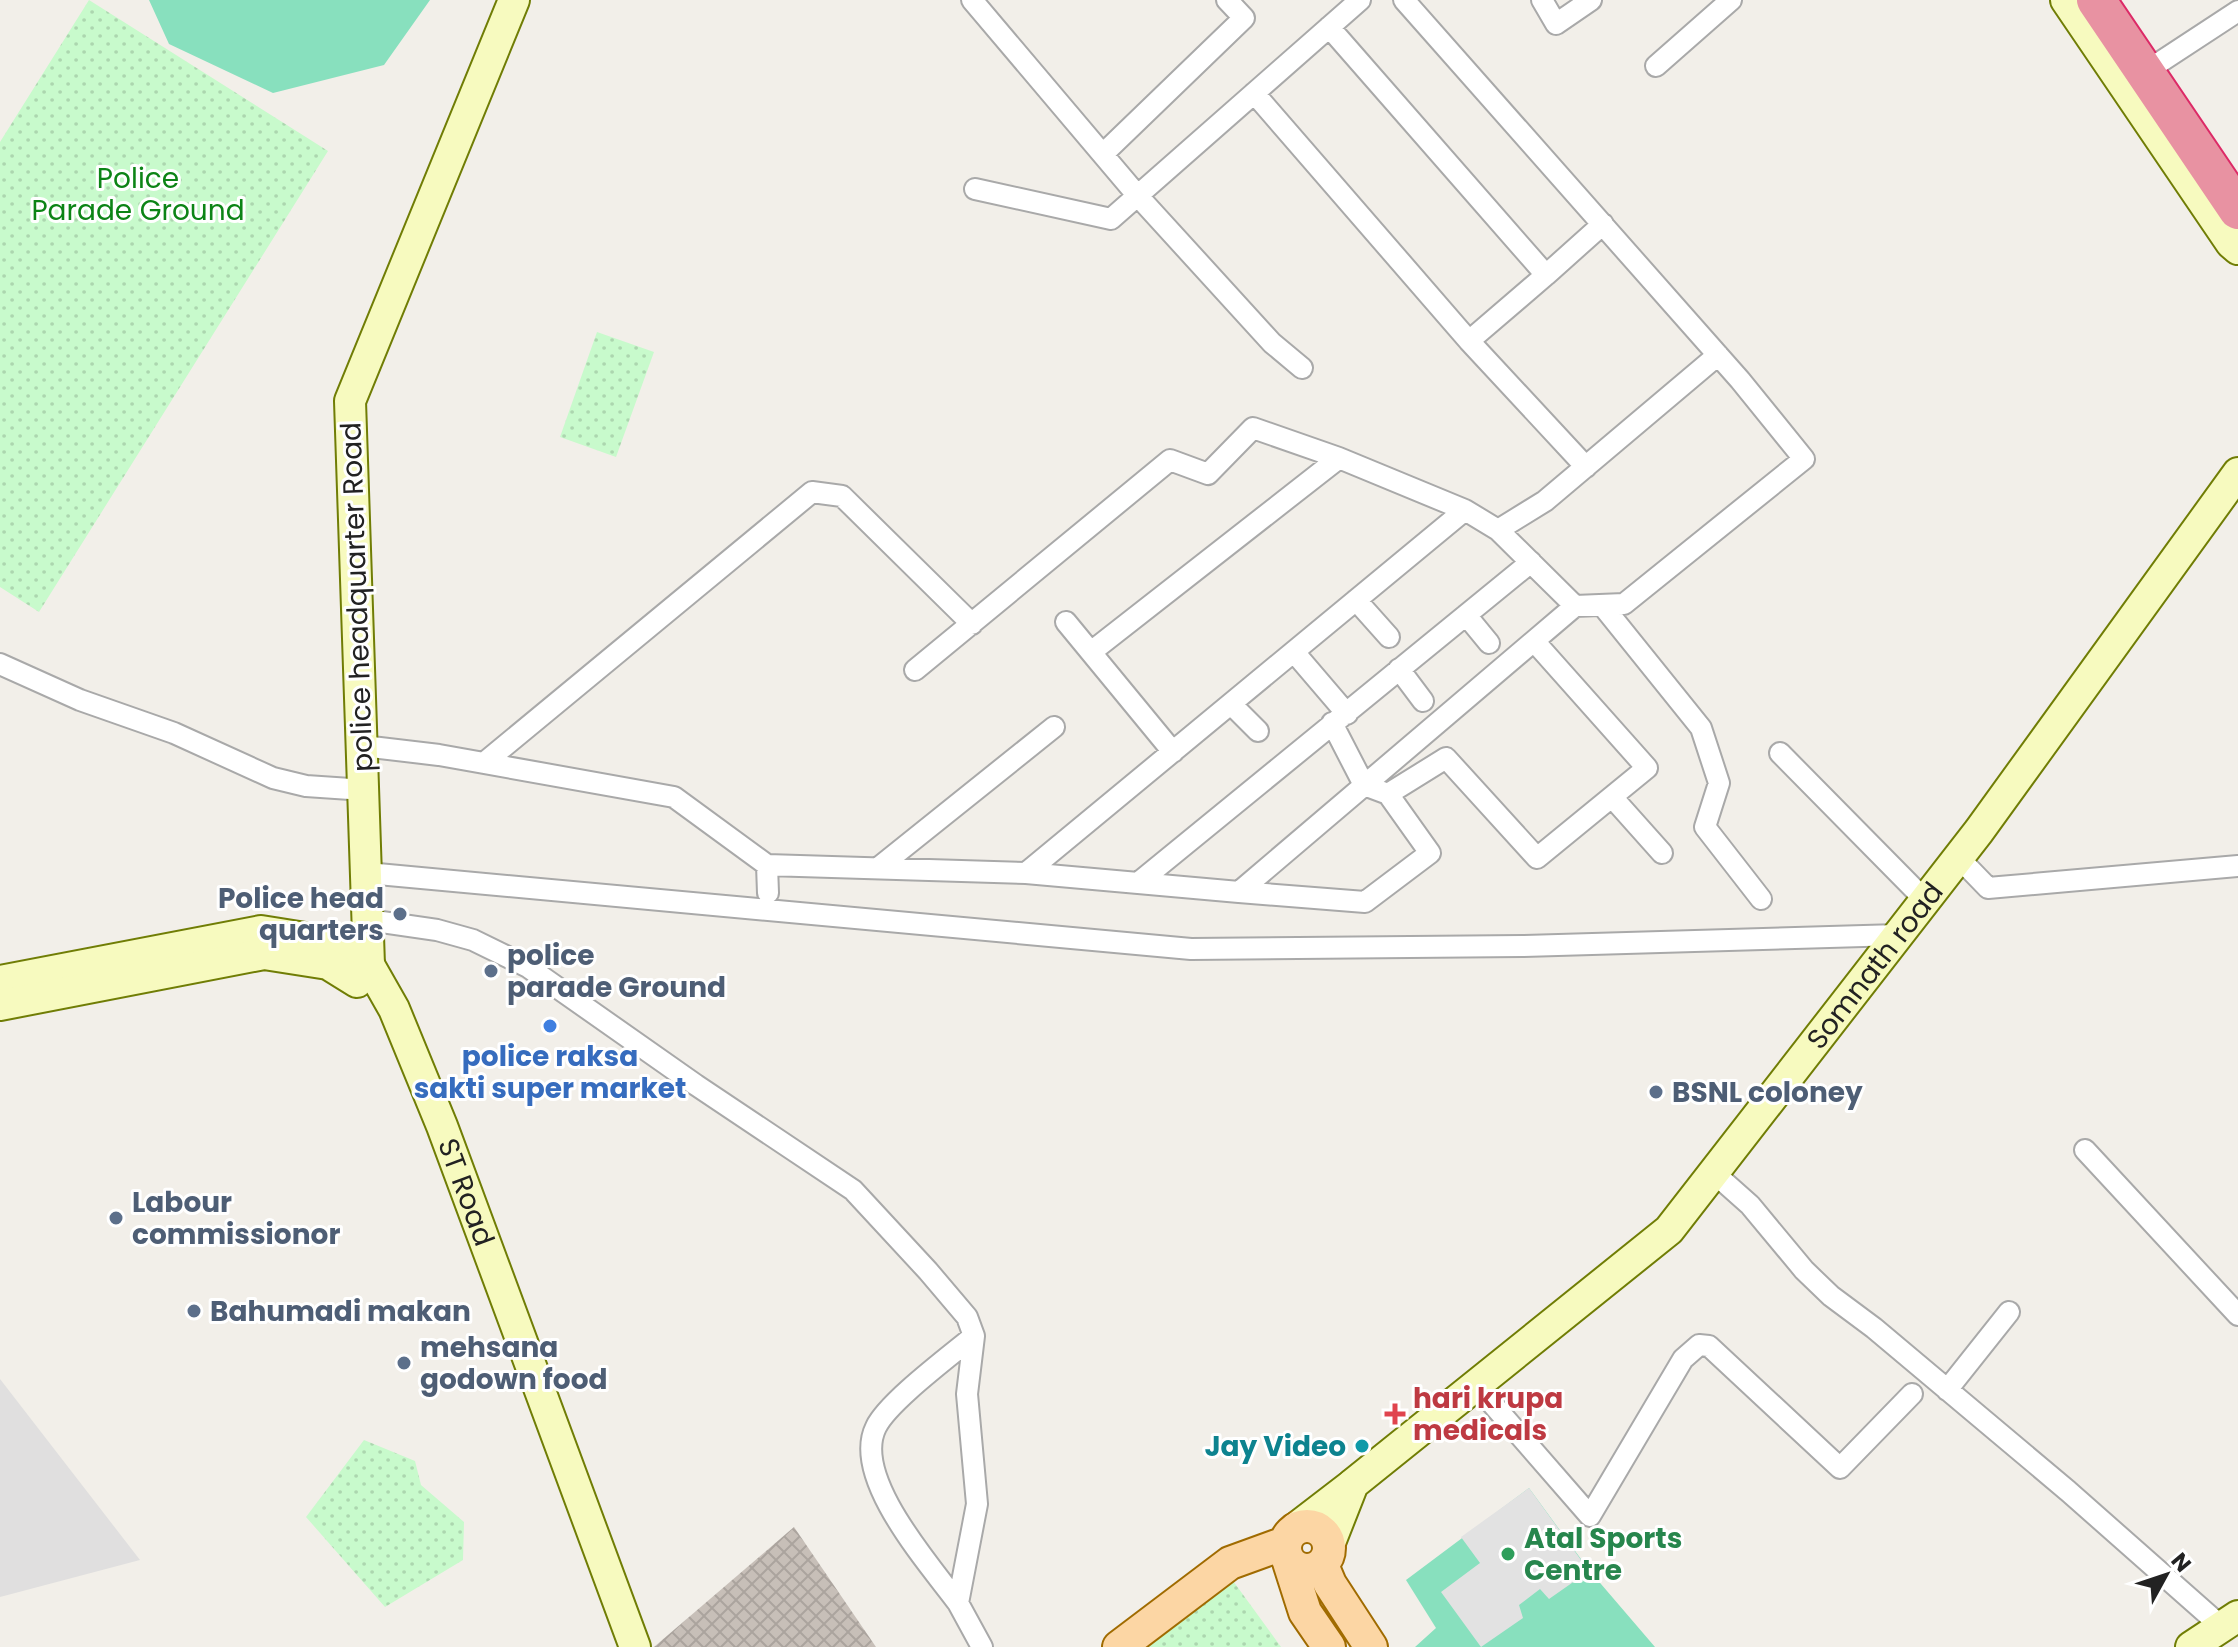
<svg xmlns="http://www.w3.org/2000/svg" width="2238" height="1647" font-family="Poppins,sans-serif">
	<style>
		.residential { fill: #e0dfdf }
		.park { fill: url(#park-dots) }
		.pitch { fill: #88e0be }
		.parking { fill: #e2e2e2 }
		.building { fill: url(#building-cross-hatch) }
		.lines { fill: none; stroke-linecap: round; stroke-linejoin: round }
		.street-casing { stroke: #a9a9a9; stroke-width: 24 }
		.secondary-casing { stroke: #707d05; stroke-width: 34 }
		.primary-casing { stroke: #a06b00; stroke-width: 36 }
		.highway-casing { stroke: #dc2a67; stroke-width: 42 }
		.street { stroke: #fff; stroke-width: 20 }
		.secondary { stroke: #f7fabf; stroke-width: 30 }
		.primary { stroke: #fcd6a4; stroke-width: 32 }
		.highway { stroke: #e892a2; stroke-width: 38 }
		.service-dot { fill: #5c6f8a; stroke: #fff; stroke-width: 3 }
		.shop-dot { fill: #3f7fe0; stroke: #fff; stroke-width: 3 }
		.health-dot { fill: #e0444e; stroke: #fff; stroke-width: 3 }
		.culture-dot { fill: #0f9aa8; stroke: #fff; stroke-width: 3 }
		.leisure-dot { fill: #2e9e5b; stroke: #fff; stroke-width: 3 }
		.labels { text-anchor: middle; dominant-baseline: central; stroke-width: 6; stroke-linejoin: round; paint-order: stroke }
		.park-label { font-size: 28px; fill: #0c8416; stroke: #fff }
		.street-label { font-size: 28px; fill: #222; stroke: #fff }
		.service-label { font-size: 28px; font-weight: bold; fill: #4e5e75; stroke: #fff; text-anchor: start }
		.shop-label { font-size: 28px; font-weight: bold; fill: #366cbe; stroke: #fff }
		.health-label { font-size: 28px; font-weight: bold; fill: #be3a42; stroke: #fff; text-anchor: start }
		.culture-label { font-size: 28px; font-weight: bold; fill: #0d838f; stroke: #fff; text-anchor: end }
		.leisure-label { font-size: 28px; font-weight: bold; fill: #27864d; stroke: #fff; text-anchor: start }
	</style>
	<defs>
		<pattern id="park-dots" width="8" height="8" patternUnits="userSpaceOnUse" patternTransform="scale(2)"><rect width="8" height="8" fill="#c8facc"/><path d="M2 2h.1M6 6h.1" fill="none" stroke="#acd6af" stroke-width="1.8" stroke-linecap="round"/></pattern>
		<pattern id="building-cross-hatch" width="8" height="8" patternUnits="userSpaceOnUse" patternTransform="scale(2)"><rect width="8" height="8" fill="#c7bfb8"/><path d="M0 0l8 8M0 8l8-8" fill="none" stroke="#aba49e"/></pattern>
	</defs>
	<rect width="100%" height="100%" fill="#f2efe9"/>
	<path class="residential" d="M 0,1379 L 140,1560 L 0,1597 Z"/>
	<path class="park" d="M 89,0 L 328,151 L 39,612 L 0,587 L 0,142 Z
		M 597,332 L 654,352 L 616,457 L 560,437 Z
		M 364,1440 L 415,1461 L 421,1485 L 464,1522 L 463,1560 L 385,1607 L 306,1517 Z
		M 1228,1574 L 1281,1647 L 1139,1647 Z"/>
	<path class="pitch" d="M 149,0 L 430,0 L 384,65 L 273,93 L 169,44 Z
		M 1529,1488 L 1589,1570 L 1655,1647 L 1415,1647 L 1436,1628 L 1406,1580 Z"/>
	<path class="parking" d="M 1529,1488 L 1589,1571 L 1549,1599 L 1540,1589 L 1519,1605 L 1523,1618 L 1481,1647 L 1441,1592 L 1480,1563 L 1461,1537 Z"/>
	<path class="building" d="M 794,1527 L 876,1647 L 654,1647 Z"/>
	<g class="lines">
		<defs>
			<path id="street" d="M 972,0 L 1137,195 L 1272,343 L 1302,368
				M 1542,0 L 1556,24 L 1591,0
				M 1329,27 L 1546,275 L 1469,341 L 1586,467
				M 1656,66 L 1731,0
				M 2145,72 L 2238,11
				M 1254,93 L 1469,341
				M 1103,154 L 1244,18 L 1227,0
				M 975,189 L 1111,219 L 1360,0
				M 1546,275 L 1603,224
				M 1498,530 L 1575,606
				M 1356,600 L 1389,637
				M 1602,605 L 1701,728 L 1719,783 L 1705,827 L 1761,899
				M 1466,615 L 1489,643
				M 1066,622 L 1173,752
				M 1091,652 L 1339,458 L 1465,510
				M 1294,652 L 1347,714
				M 0,664 L 80,700 L 174,733 L 273,778 L 306,786 L 365,790
				M 1399,669 L 1423,701
				M 915,670 L 1170,460 L 1208,474 L 1253,428 L 1339,458
				M 1231,704 L 1258,731
				M 1332,723 L 1364,785 L 1388,794 L 1446,758 L 1537,858 L 1647,768 L 1534,641
				M 363,746 L 439,755 L 484,763 L 812,492 L 842,496 L 972,624
				M 1780,753 L 1925,900
				M 484,763 L 674,797 L 767,865 L 768,893
				M 1612,797 L 1662,853
				M 1958,857 L 1988,888 L 2238,866
				M 767,865 L 1026,873 L 1465,510 L 1498,530 L 1545,501 L 1718,355
				M 878,868 L 1054,727
				M 367,873 L 1191,949 L 1522,946 L 1898,935
				M 1026,873 L 1239,892 L 1575,606 L 1624,604 L 1804,459 L 1740,380 L 1404,0
				M 1138,883 L 1531,562
				M 1239,892 L 1365,902 L 1430,853 L 1388,794
				M 368,920 L 437,930 L 473,940 L 528,967 L 696,1085 L 853,1190 L 928,1271 L 967,1317 L 974,1336 L 967,1394 L 977,1504 L 958,1603 L 982,1647
				M 2085,1150 L 2238,1315
				M 1714,1173 L 1750,1205 L 1804,1270 L 1831,1296 L 1874,1328 L 2068,1491 L 2222,1627
				M 1476,1385 L 1590,1516 L 1683,1359 L 1699,1345 L 1709,1346 L 1840,1468 L 1912,1394
				M 1947,1390 L 2009,1312
				M 958,1603 C 930,1565 851,1477 876,1427 C 888,1402 950,1356 974,1336"/>
			<g id="secondary">
				<path d="M 2066,0 L 2231,243 L 2238,249"/>
				<path d="M 362,978 L 369,965 L 350,401 L 514,0"/>
				<path id="s1" d="M 0,981 L 261,931 L 324,941 L 369,965 L 394,1009 L 442,1126 L 635,1647"/>
				<path d="M 0,1005 L 264,954 L 328,964 L 357,982"/>
				<path d="M 1296,1528 L 1352,1485"/>
				<path id="s2" d="M 1329,1545 L 1353,1484 L 1669,1230 L 1979,831 L 2238,473"/>
				<path d="M 2191,1647 L 2238,1616"/>
			</g>
			<path id="primary" d="M1285 1548a22 22 0 1 1 44 0a22 22 0 1 1-44 0Z
				M 1289,1562 L 1305,1612 L 1329,1647
				M 1322,1565 L 1330,1584 L 1371,1647
				M 1119,1647 L 1230,1563 L 1285,1543"/>
			<path id="highway" d="M 2096,0 L 2238,210"/>
		</defs>
		<use href="#street" class="street-casing"/>
		<use href="#secondary" class="secondary-casing"/>
		<use href="#primary" class="primary-casing"/>
		<use href="#highway" class="highway-casing"/>
		<use href="#street" class="street"/>
		<use href="#secondary" class="secondary"/>
		<use href="#primary" class="primary"/>
		<use href="#highway" class="highway"/>
	</g>
	<g class="service-dot">
		<circle cx="400" cy="914" r="8"/>
		<circle cx="491" cy="971" r="8"/>
		<circle cx="1656" cy="1092" r="8"/>
		<circle cx="116" cy="1218" r="8"/>
		<circle cx="194" cy="1311" r="8"/>
		<circle cx="404" cy="1363" r="8"/>
	</g>
	<circle class="shop-dot" cx="550" cy="1026" r="8"/>
	<path class="health-dot" d="M1391 1402h8v8h8v8h-8v8h-8v-8h-8v-8h8z"/>
	<circle class="culture-dot" cx="1362" cy="1446" r="8"/>
	<circle class="leisure-dot" cx="1508" cy="1554" r="8"/>
	<g class="labels">
		<g class="park-label">
			<text x="138" y="178">Police<tspan x="138" dy="32">Parade Ground</tspan></text>
		</g>
		<g class="street-label">
			<text transform="translate(357 597) rotate(-92)">police headquarter Road</text>
			<text stroke="none"><textPath href="#s2" startOffset="806">Somnath road</textPath></text>
			<text stroke="none"><textPath href="#s1" startOffset="628">ST Road</textPath></text>
		</g>
		<g class="service-label">
			<text x="384" y="898" text-anchor="end">Police head<tspan x="384" dy="32">quarters</tspan></text>
			<text x="507" y="955">police<tspan x="507" dy="32">parade Ground</tspan></text>
			<text x="1672" y="1092">BSNL coloney</text>
			<text x="132" y="1202">Labour<tspan x="132" dy="32">commissionor</tspan></text>
			<text x="210" y="1311">Bahumadi makan</text>
			<text x="420" y="1347">mehsana<tspan x="420" dy="32">godown food</tspan></text>
		</g>
		<g class="shop-label">
			<text x="550" y="1056">police raksa<tspan x="550" dy="32">sakti super market</tspan></text>
		</g>
		<g class="health-label">
			<text x="1413" y="1398">hari krupa<tspan x="1413" dy="32">medicals</tspan></text>
		</g>
		<g class="culture-label">
			<text x="1346" y="1446">Jay Video</text>
		</g>
		<g class="leisure-label">
			<text x="1524" y="1538">Atal Sports<tspan x="1524" dy="32">Centre</tspan></text>
		</g>
	</g>
	<g transform="translate(2166 1575) rotate(50)" stroke="#ffffff" stroke-width="6" paint-order="stroke">
	<path d="M0-6L14 30L0 20L-14 30Z" fill="#222222"/>
	<text y="-12" font-size="22" font-weight="bold" text-anchor="middle" fill="#222222">N</text>
	</g>
</svg>
